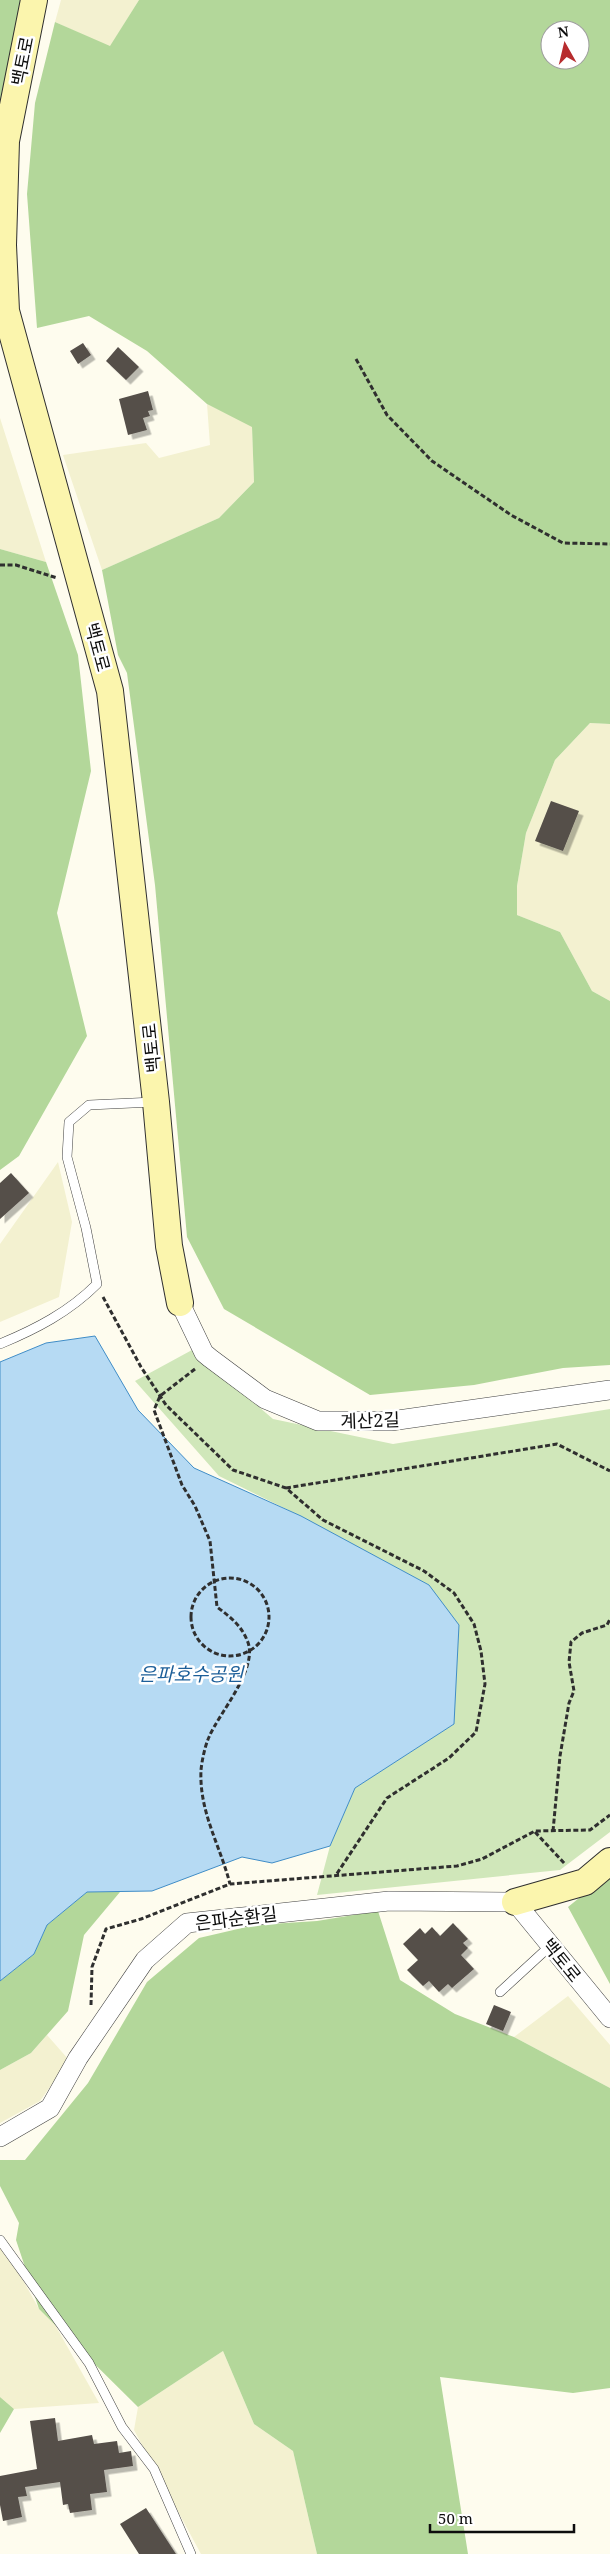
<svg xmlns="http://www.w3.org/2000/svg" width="610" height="2554" font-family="'Noto Serif','Noto Sans KR',serif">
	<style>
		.farmland { fill: #f3f1d0 }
		.green { fill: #d0e7ba }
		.forest { fill: #b3d79a; fill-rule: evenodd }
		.water { fill: #b6daf3; stroke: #408dc7 }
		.building { fill: #554f4a; filter: url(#shadow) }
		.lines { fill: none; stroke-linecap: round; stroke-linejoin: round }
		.lane-casing { stroke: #404040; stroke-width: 10 }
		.street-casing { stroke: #404040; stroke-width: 20 }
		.secondary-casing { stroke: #2f2f2f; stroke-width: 28 }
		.path { stroke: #2f2f2f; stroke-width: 3; stroke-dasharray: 5 2.5; stroke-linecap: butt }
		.lane { stroke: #fff; stroke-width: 9 }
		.street { stroke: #fff; stroke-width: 19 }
		.secondary { stroke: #fbf5ad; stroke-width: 26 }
		.labels { text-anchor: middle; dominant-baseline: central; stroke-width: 5; stroke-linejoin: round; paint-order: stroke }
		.street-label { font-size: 18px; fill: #0d0d0d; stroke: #fff }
		.water-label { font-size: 19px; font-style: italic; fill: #1d5f99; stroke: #fff }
	</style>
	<defs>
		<filter id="shadow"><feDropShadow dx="4.5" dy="4.5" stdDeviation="0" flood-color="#0004"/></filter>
	</defs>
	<rect width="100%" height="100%" fill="#fefcee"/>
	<path class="farmland" d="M 61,0 L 139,0 L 110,47 L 55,22 Z
		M 207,404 L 252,426 L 254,482 L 219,518 L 102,570 L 63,455 L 146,443 L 159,458 L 210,445 Z
		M 0,418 L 46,562 L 0,549 Z
		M 590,723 L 610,724 L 610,1001 L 592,991 L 560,932 L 517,915 L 517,886 L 526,833 L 555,760 Z
		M 58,1162 L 72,1222 L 59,1297 L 0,1322 L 0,1244 Z
		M 568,1996 L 610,2045 L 610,2088 L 514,2037 Z
		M 47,2035 L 69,2060 L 40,2101 L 0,2123 L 0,2070 L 31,2053 Z
		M 0,2239 L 39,2309 L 54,2323 L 99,2403 L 14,2409 L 0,2397 Z
		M 223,2351 L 254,2424 L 293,2451 L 317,2554 L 201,2554 L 134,2430 L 138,2407 Z"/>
	<path class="green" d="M 192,1350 L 273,1419 L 393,1444 L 610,1409 L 610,1832 L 560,1870 L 317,1895 L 330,1846 L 355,1788 L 454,1724 L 429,1585 L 294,1513 L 219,1476 L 135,1381 Z"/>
	<path class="forest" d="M 0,0 L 29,0 L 0,148 Z
		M 139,0 L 610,0 L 610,724 L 590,723 L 555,760 L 526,833 L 517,886 L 517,915 L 560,932 L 592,991 L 610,1001 L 610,1365 L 563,1368 L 474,1385 L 370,1395 L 224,1309 L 187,1237 L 155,885 L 127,673 L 118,655 L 102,570 L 219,518 L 254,482 L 252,427 L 207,404 L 147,351 L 89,316 L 37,328 L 27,194 L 35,103 L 55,22 L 110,46 ZM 550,30 L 580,30 L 580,60 L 550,60 Z
		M 0,549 L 46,562 L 78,655 L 91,771 L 57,913 L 87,1036 L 19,1156 L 0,1170 Z
		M 610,1873 L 610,1984 L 568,1907 Z
		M 87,1892 L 120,1892 L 84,1935 L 68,2011 L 31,2053 L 0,2070 L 0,1981 L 34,1954 L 47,1925 Z
		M 378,1911 L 400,1980 L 455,2014 L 514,2037 L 610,2088 L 610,2388 L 573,2393 L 440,2377 L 468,2554 L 317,2554 L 293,2451 L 254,2424 L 223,2351 L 138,2407 L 39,2309 L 16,2240 L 19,2223 L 0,2186 L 0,2160 L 25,2160 L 88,2083 L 147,1982 L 199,1938 L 255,1925 L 317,1921 Z
		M 0,2397 L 14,2409 L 0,2433 Z"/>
	<path class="water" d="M 95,1336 L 138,1410 L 194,1468 L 301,1516 L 429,1585 L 459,1625 L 454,1724 L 355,1788 L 330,1846 L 272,1863 L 242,1857 L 152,1891 L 87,1892 L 47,1925 L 34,1954 L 0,1981 L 0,1362 L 46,1343 Z"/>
	<path class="building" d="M 83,343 L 91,355 L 78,364 L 70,351 Z
		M 118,347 L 139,367 L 126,380 L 106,361 Z
		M 148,391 L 153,410 L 148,411 L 150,416 L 143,418 L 147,430 L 128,435 L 119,399 Z
		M 551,801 L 579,811 L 563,851 L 535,841 Z
		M 11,1173 L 29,1193 L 0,1219 L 0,1183 Z
		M 453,1923 L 468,1939 L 463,1943 L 468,1948 L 461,1955 L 474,1969 L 452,1988 L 448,1984 L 439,1992 L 429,1981 L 423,1986 L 407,1970 L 418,1960 L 403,1944 L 420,1928 L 425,1934 L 432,1927 L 440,1936 Z
		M 494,2005 L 511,2012 L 503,2031 L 486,2024 Z
		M 55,2418 L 58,2441 L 92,2435 L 94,2444 L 117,2441 L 119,2453 L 131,2451 L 133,2466 L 104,2470 L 107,2492 L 90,2494 L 92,2510 L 70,2513 L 68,2504 L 63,2505 L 60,2482 L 25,2487 L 27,2496 L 18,2497 L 22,2517 L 3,2521 L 0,2505 L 0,2476 L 37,2469 L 30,2421 Z
		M 146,2508 L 176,2554 L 139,2554 L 120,2524 Z"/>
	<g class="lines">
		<defs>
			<path id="lane" d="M 0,1344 C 36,1329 69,1312 97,1284 L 86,1228 L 67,1157 L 69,1122 L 89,1105 L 154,1102
				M 500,1992 L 550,1946
				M 0,2240 L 89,2363 L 122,2427 L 154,2469 L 191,2554"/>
			<path id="street" d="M 180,1303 L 204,1353 L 210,1358 L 265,1399 L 318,1421 L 391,1421 L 610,1390
				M 0,2137 L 50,2108 L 78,2058 L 145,1960 L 187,1923 L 389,1901 L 515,1902 L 610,2018"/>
			<path id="secondary" d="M 34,0 L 6,141 L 3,245 L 6,311 L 110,691 L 156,1102 L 169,1246 L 180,1303
				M 515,1902 L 585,1882 L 610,1861"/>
		</defs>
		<use href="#lane" class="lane-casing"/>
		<use href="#street" class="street-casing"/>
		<use href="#secondary" class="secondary-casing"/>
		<path class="path" d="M 356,359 L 387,415 L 432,461 L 511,515 L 563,543 L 610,544
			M 0,565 L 16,565 L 57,578
			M 103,1297 L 141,1367 L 166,1405 L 233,1470 L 286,1488 L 323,1520 L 424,1571 L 454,1593 L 474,1624 L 481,1651 L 485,1684 L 476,1732 L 449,1758 L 387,1798 L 336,1875
			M 195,1369 L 160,1396 L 154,1410 L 182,1485 L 195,1506 L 210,1541 L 217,1607 C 229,1616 241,1625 247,1640 C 260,1667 219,1713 209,1737 C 205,1746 202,1760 201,1770 C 199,1812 220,1845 230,1884
			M 286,1488 L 557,1444 L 610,1471
			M191 1617a39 39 0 1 1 78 0a39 39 0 1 1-78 0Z
			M 553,1831 L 560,1756 L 569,1703 L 574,1691 L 569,1662 L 571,1642 L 582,1633 L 607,1625 L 610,1619
			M 535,1832 L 565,1864
			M 91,2005 L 92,1967 L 106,1929 L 141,1919 L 230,1884 L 457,1866 L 482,1859 L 535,1831 L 590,1830 L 610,1815"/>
		<use href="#lane" class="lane"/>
		<use href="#street" class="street"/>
		<use href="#secondary" class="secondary"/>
	</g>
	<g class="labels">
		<g class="street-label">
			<text transform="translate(22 61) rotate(-79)">백토로</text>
			<text transform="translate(98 647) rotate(75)">백토로</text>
			<text transform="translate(151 1048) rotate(-96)">백토로</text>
			<text transform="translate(370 1420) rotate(-2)">계산2길</text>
			<text transform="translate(236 1918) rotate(-7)">은파순환길</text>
			<text transform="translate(562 1960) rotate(51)">백토로</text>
		</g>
		<g class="water-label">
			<text x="191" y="1674">은파호수공원</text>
		</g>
	</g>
	<g transform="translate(565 45) rotate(352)"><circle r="24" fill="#ffffff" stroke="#9e9e9e"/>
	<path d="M0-4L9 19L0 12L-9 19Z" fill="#b72c2e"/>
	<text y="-8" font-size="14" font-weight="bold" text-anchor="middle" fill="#0d0d0d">N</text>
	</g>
	<path d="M430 2524v8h144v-8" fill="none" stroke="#0d0d0d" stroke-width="2.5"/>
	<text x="438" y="2524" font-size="15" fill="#0d0d0d" stroke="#ffffff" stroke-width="4" paint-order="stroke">50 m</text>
</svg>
